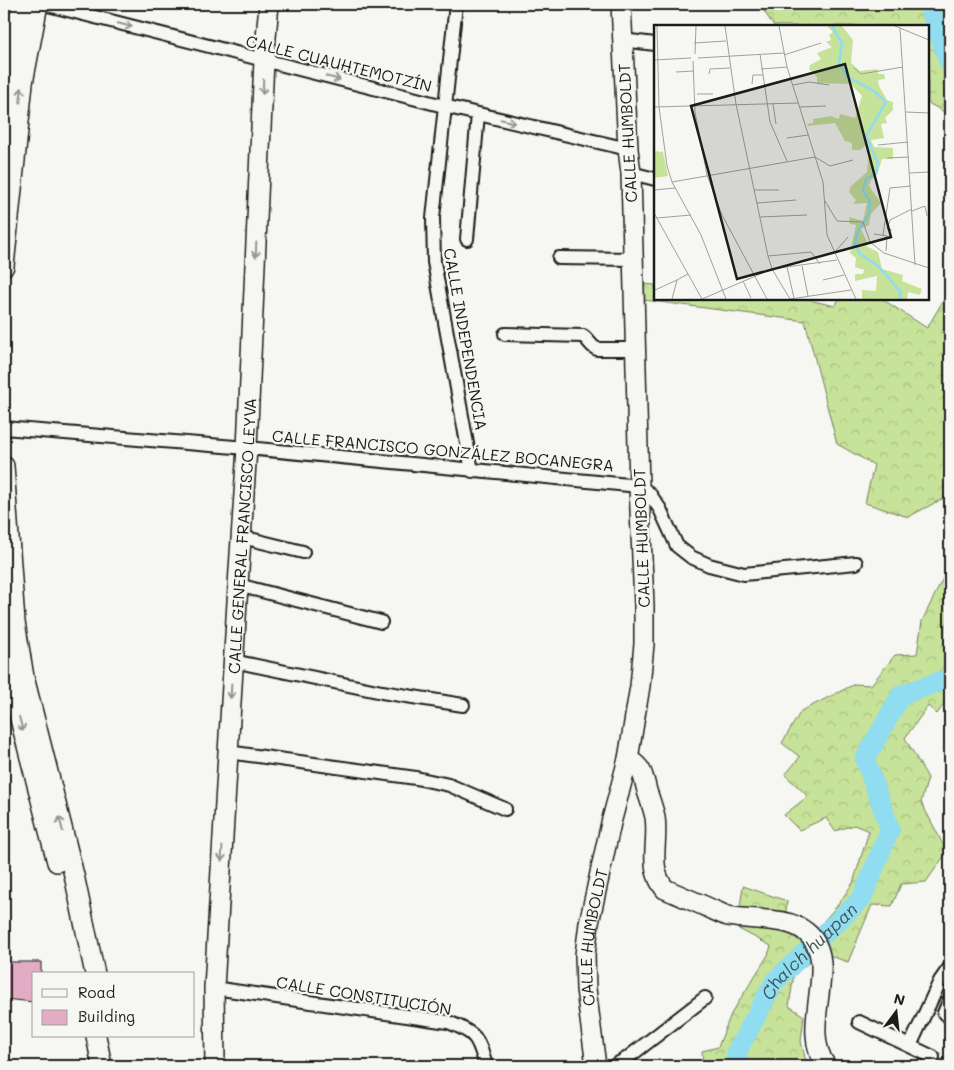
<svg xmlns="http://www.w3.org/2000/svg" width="954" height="1070" font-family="Mali,sans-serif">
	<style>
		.forest { fill: url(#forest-crowns); stroke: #727f5a }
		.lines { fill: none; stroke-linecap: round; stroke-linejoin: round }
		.river { stroke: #90dcf1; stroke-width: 20 }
		.building { fill: #e1acc4; stroke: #1c1c1c }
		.street-casing { stroke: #1c1c1c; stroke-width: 16 }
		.secondary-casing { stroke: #1c1c1c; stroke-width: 22 }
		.street { stroke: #f6f6f2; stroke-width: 12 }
		.secondary { stroke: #f6f6f2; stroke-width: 19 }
		.oneway { stroke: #949492 }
		.labels { text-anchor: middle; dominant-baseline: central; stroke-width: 4.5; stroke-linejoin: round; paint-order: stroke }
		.street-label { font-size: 16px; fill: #1c1c1c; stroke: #f6f6f2 }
		.water-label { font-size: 18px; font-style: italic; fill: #3f565c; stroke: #f6f6f2 }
		.inset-river { fill: none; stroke: #90dcf1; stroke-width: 2.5 }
		.inset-road { fill: none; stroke: #9f9f9c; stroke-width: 1 }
		.view { fill: #1c1c1c; fill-opacity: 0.15; stroke: #1c1c1c; stroke-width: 2.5 }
		.inset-edge { fill: none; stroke: #1c1c1c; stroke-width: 2.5 }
	</style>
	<defs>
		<pattern id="forest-crowns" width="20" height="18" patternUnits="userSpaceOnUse" patternTransform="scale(1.25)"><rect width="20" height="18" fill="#c7e299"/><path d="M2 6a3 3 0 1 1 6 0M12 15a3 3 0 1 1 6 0" fill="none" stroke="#aac183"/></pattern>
	</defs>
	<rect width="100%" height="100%" fill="#f6f6f2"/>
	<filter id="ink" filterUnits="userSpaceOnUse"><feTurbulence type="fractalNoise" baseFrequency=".02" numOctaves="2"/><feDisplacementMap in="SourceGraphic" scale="10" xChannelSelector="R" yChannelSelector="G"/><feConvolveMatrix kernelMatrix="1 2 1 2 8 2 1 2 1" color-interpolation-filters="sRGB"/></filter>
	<g filter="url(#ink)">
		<path class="forest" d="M 759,4 L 950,4 L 950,115 L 928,103 L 928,26 L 774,26 Z
			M 643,284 L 655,285 L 655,299 L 811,299 L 813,301 L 835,306 L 839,299 L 882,299 L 927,328 L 950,289 L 950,495 L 908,517 L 865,503 L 874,465 L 837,444 L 805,321 L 644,300 Z
			M 950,564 L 950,696 L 937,714 L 928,706 L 905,738 L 928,778 L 921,802 L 947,852 L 926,882 L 901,884 L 892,906 L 872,905 L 848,962 L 822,953 L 794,974 L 789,1006 L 804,1016 L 801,1041 L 807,1066 L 703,1066 L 702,1051 L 718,1047 L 731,1014 L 768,955 L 771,946 L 737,928 L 743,886 L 787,901 L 785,920 L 815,931 L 837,906 L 853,883 L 869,831 L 854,825 L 835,831 L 826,818 L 799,830 L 784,815 L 808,796 L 785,775 L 800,757 L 782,743 L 801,711 L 855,684 L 871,685 L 895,655 L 917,654 L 922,621 Z"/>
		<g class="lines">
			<g class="river">
				<path d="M 928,4 L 950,64"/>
				<path id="s1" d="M 739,1066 L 736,1053 L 775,981 L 862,898 L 890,829 L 865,759 L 901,695 L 950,678"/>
			</g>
		</g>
		<path class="building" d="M 4,962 L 41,962 L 41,974 L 34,974 L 34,1002 L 4,999 Z"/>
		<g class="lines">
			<defs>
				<path id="street" d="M 44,4 L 444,106 L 628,149
					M 456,4 L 433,218 L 434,262 L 472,471
					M 622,40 L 655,44
					M 631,173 L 655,179
					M 467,239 L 478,114
					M 559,258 L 633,259
					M 505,334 L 583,336 C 589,340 590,346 597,349 L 636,349
					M 4,428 L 247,448 L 639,486 L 649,493 L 660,509 L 677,546 L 691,557 L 709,565 L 744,574 L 856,563
					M 242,537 L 303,552
					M 238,585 L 381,622
					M 233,661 L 382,692 L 463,705
					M 228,752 L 416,778 L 449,785 L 505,809
					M 214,988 L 448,1022 C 477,1033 478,1038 486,1066
					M 950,999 L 944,1013 L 950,1017
					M 859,1022 L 933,1057 L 929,1066
					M 910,1046 L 940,981 L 950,967
					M 614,1066 L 626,1059 L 705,998"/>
				<g id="secondary">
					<path d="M 4,123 L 14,41 L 22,4"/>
					<path d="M 4,266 L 23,83 L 38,4"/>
					<path d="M 4,466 L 15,622 L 24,677 L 74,875 L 95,974"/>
					<path d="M 4,642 L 10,680 L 57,862"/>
					<path d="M 628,759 C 643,768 643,775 647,791 C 650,800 653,808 655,817 C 659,842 647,868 665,889 C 679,895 693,901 707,907 C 714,910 721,914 728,916 C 752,921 787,916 806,932 C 843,962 797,1025 826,1066"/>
					<path d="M 96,1036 L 102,1066"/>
					<path id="s2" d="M 215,1066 L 214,988 L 238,585 L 247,448 L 264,60 L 269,4"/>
					<path id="s3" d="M 596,1066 L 586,989 L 585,955 L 589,923 L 611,823 L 628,759 L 640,686 L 644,644 L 644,605 L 639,486 L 631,173 L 628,149 L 621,4"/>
				</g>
			</defs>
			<use href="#street" class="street-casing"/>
			<use href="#secondary" class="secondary-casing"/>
			<use href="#street" class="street"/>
			<use href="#secondary" class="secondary"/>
		</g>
		<defs><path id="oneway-shaft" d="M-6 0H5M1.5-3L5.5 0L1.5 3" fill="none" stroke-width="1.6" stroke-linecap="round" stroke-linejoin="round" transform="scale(1.25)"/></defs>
		<g class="oneway">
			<use href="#oneway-shaft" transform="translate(125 25) rotate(14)"/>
			<use href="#oneway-shaft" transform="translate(333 78) rotate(14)"/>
			<use href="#oneway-shaft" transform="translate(263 87) rotate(92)"/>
			<use href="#oneway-shaft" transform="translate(21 95) rotate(-84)"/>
			<use href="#oneway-shaft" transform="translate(508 121) rotate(13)"/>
			<use href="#oneway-shaft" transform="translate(256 250) rotate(92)"/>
			<use href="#oneway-shaft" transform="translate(231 691) rotate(93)"/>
			<use href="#oneway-shaft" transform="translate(21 724) rotate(75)"/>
			<use href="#oneway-shaft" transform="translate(61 824) rotate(-104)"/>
			<use href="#oneway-shaft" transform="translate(222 854) rotate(93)"/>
		</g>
	</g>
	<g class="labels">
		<g class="street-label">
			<text transform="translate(339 63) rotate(14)">CALLE CUAUHTEMOTZÍN</text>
			<text transform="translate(627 133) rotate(-93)">CALLE HUMBOLDT</text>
			<text transform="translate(466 339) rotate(80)">CALLE INDEPENDENCIA</text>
			<text transform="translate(443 450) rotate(5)">CALLE FRANCISCO GONZÁLEZ BOCANEGRA</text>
			<text stroke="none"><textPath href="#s2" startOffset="531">CALLE GENERAL FRANCISCO LEYVA</textPath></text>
			<text transform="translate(641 538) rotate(-92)">CALLE HUMBOLDT</text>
			<text stroke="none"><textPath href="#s3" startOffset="130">CALLE HUMBOLDT</textPath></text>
			<text transform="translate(364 995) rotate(9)">CALLE CONSTITUCIÓN</text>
		</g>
		<g class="water-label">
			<text stroke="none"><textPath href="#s1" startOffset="140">Chalchihuapan</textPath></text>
		</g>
	</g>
	<g transform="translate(654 25)">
		<rect width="275" height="275" fill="#f6f6f2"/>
		<path d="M 0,126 L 9,127 L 14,151 L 0,153 Z" fill="#c7e299"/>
		<path d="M 173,1 L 188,1 L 199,15 L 197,38 L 206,46 L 223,44 L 224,49 L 230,49 L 231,54 L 224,55 L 225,61 L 233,75 L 239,77 L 239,85 L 231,93 L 233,98 L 227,99 L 230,113 L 217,115 L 220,122 L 239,123 L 239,134 L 228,134 L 223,150 L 217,155 L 215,161 L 227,178 L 217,189 L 215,200 L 207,204 L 214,219 L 212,221 L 224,227 L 228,244 L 249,250 L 248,256 L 268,264 L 266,270 L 254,267 L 253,274 L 208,274 L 208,265 L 222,266 L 223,251 L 201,256 L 201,249 L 209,249 L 210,245 L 201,242 L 202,233 L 196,228 L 202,200 L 196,199 L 195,192 L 209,196 L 213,178 L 199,179 L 202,175 L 195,167 L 197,161 L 213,147 L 215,128 L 212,120 L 206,125 L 198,125 L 198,118 L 191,116 L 181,98 L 154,101 L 153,99 L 159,98 L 159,94 L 177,91 L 185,94 L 186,89 L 201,93 L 208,71 L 197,59 L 163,58 L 163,52 L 155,44 L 156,40 L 167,34 L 163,28 L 178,22 L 172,17 L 177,15 L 175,10 L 179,7 Z" fill="#c7e299"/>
		<path class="inset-river" d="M 178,1 L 188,18 L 185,39 L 194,52 L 220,66 L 232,77 L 212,111 L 224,138 L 222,148 L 212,154 L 209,166 L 216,176 L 215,189 L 204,206 L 201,219 L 206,229 L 224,241 L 246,266 L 246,274"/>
		<path class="inset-road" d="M 3,1 L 5,82 L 13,141 L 18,157 L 47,210 L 72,274M 71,1 L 82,79 L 114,231 L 118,244 L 136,274M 125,1 L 133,42 L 169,157 L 173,210 L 202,274M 241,1 L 275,15M 246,3 L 261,240M 40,18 L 72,16M 41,29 L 42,1M 106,29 L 116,97 L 133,136M 130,30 L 167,18M 44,33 L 130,28M 0,35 L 37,33M 39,36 L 41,87 L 53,150 L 68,190 L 113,274M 200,43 L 207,49 L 249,42M 107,44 L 133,42M 22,47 L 40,46M 55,49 L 56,44 L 76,43M 98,59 L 99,50 L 109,50M 139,60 L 155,57 L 175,60M 43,69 L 59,69M 119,79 L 122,99M 0,82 L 145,78M 146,82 L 172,81M 252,87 L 275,88M 133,113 L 154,110M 224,120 L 254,117M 233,133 L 255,132M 53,140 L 58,157M 256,148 L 275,147M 18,157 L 161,132 L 176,141 L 199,135M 0,165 L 21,163M 100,165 L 125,165M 171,176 L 183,196 L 209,197 L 216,217 L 230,228 L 275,243M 103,178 L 142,175M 258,186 L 271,181 L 273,191M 0,188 L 48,274M 106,192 L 153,190M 3,193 L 37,190M 238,205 L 233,204 L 236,195 L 258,184M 220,209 L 233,211 L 232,226M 229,210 L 236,163 L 257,161M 180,228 L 194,212M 114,231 L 157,227 L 166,239M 148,241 L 154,271M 133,242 L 140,273M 169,255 L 190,250M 89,256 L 97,273M 1,265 L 23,255M 18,274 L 23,255 L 34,249M 48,274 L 118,244 L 183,235M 136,274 L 197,265"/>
		<path class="view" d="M 191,39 L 237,212 L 83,254 L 37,81 Z"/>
		<rect width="275" height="275" class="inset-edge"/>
	</g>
	<rect width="954" height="1070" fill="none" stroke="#f6f6f2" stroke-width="20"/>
	<rect x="10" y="10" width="934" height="1050" fill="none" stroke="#1c1c1c" stroke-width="2" filter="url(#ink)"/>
	<rect x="32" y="972" width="162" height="65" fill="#f6f6f2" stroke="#9f9f9c"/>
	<rect x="42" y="989" width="25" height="8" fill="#f6f6f2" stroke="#9f9f9c"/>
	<text x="78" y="998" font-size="15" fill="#1c1c1c">Road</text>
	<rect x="42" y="1010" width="25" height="15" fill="#e1acc4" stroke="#9f9f9c"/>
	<text x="78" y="1022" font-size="15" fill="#1c1c1c">Building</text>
	<g transform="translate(896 1012) rotate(15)" stroke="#f6f6f2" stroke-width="4" paint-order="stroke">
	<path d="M0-4L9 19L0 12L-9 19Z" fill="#1c1c1c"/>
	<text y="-8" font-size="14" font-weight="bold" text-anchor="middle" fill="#1c1c1c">N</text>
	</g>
</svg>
